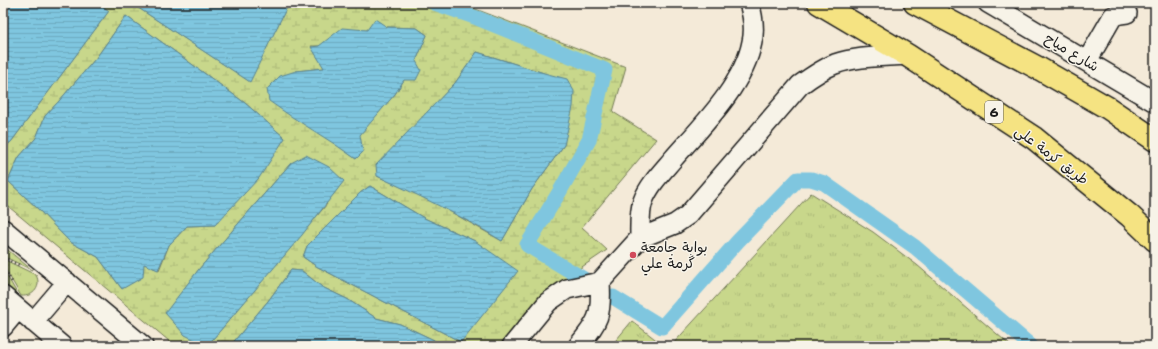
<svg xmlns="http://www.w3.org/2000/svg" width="1158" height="349" font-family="'Shantell Sans','Playpen Sans Arabic',sans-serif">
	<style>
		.grass { fill: url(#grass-tufts); stroke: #727a54 }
		.wetland { fill: url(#wetland-marsh); stroke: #727a54; fill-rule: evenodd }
		.water { fill: url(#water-rules); stroke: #578291 }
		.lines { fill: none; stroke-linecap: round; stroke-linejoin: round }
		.canal { stroke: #7fc6df; stroke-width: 15 }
		.minor-casing { stroke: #1c1c1c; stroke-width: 22 }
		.highway-casing { stroke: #1c1c1c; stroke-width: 25 }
		.path { stroke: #1c1c1c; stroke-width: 2.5; stroke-dasharray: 1 3; stroke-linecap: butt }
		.minor { stroke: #f7f3e8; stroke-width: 19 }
		.highway { stroke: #f5e382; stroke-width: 22 }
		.poi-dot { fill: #d1495b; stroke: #f7f3e8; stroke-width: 1.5 }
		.labels { text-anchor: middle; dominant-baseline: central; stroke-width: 3; stroke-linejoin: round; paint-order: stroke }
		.shield { fill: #f7f3e8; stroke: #5e5c59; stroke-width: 1 }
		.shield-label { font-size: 13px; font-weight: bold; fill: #1c1c1c }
		.street-label { font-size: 14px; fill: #1c1c1c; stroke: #f7f3e8 }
		.poi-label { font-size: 14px; fill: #1c1c1c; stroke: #f7f3e8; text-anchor: start }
	</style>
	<defs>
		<pattern id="grass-tufts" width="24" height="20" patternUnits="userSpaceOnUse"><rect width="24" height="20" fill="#c8d78b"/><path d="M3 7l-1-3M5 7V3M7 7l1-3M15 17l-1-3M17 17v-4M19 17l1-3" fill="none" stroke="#abb877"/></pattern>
		<pattern id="wetland-marsh" width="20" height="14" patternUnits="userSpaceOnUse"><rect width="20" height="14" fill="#c8d78b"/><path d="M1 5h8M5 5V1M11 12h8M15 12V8" fill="none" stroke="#abb877"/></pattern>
		<pattern id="water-rules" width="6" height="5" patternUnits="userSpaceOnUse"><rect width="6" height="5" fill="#7fc6df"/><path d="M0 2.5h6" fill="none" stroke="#6daabf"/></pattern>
	</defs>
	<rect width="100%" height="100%" fill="#f4ead8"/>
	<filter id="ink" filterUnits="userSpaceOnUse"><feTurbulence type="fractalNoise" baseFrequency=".025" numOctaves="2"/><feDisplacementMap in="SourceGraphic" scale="8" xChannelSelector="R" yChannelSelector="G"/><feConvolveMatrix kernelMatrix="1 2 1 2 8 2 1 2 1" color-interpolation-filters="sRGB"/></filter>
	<g filter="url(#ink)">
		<path class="grass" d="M 811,193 L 873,232 L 917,265 L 1011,346 L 671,346 Z
			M 3,246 L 32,270 L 3,256 Z
			M 3,259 L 36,275 C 42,286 34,297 21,296 L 3,265 Z
			M 3,269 L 18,295 L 3,284 Z
			M 632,321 L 664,346 L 611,346 Z"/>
		<path class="wetland" d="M 99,3 L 135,3 L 137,7 L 249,81 L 289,3 L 460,3 L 626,67 L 613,112 L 656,139 L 582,227 L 607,250 L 567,277 L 501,346 L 440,346 L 434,340 L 400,324 L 376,318 L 347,299 L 322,287 L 302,271 L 291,270 L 268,301 L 230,346 L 175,346 L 3,202 L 3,148 L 11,142 L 108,12 ZM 126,16 L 245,103 L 285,138 L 215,225 L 187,226 L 169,245 L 159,270 L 144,264 L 122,289 L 98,257 L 70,242 L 36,207 L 8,181 L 19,157 L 36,138 L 45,116 L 59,101 L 96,58 ZM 387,27 L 417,28 L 427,35 L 416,61 L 395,94 L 359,135 L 363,152 L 356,159 L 339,146 L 296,71 L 325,68 L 311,46 L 319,46 L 367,30 ZM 477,52 L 544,73 L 564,145 L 532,189 L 502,241 L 428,199 L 377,176 L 421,119 L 455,83 ZM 291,163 L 327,204 L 207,346 L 166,313 L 199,269 ZM 370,186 L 424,218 L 475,241 L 461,342 L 316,266 L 303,257 L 307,246 L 360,193 Z"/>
		<path class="water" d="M 3,3 L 99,3 L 109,11 L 11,142 L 3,148 Z
			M 135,3 L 289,3 L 250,82 L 137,7 Z
			M 126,16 L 245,103 L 285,138 L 259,178 L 215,225 L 187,226 L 169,245 L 158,270 L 144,264 L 143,277 L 122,289 L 98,257 L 70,242 L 36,207 L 8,181 L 19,157 L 36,138 L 45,116 L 59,101 L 96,58 Z
			M 375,19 L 387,27 L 417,28 L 427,35 L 416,61 L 421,70 L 416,80 L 404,80 L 395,94 L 360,135 L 363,152 L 356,159 C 328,138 297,122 269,101 L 267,89 L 280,76 L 296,71 L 324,68 L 311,47 L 319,46 L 342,28 L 367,30 Z
			M 477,52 L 544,73 L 567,79 L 574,91 L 573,107 L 564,145 L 532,189 L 502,241 C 462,216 420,196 377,176 L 376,165 L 455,83 Z
			M 306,155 L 329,167 L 344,181 L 302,235 L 207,346 L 185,335 L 165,313 L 199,269 L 291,163 Z
			M 370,186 L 424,218 L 475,241 L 518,271 L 461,342 L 316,266 L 303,257 L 307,246 L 360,193 Z
			M 291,270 L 302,271 L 322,287 L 347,299 L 376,318 L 400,324 L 434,340 L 440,346 L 230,346 L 268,301 Z"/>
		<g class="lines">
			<path class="canal" d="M 434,3 L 477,18 L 605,70 L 589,140 L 560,191 L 527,245 L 587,281
				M 613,297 L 662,327 L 738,241 L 798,179 L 811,179 L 824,183 L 915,247 L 1031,346"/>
			<defs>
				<path id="minor" d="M 988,3 L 1155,102
					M 1087,61 L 1113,16 L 1120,14 L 1127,13
					M 3,229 L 143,346
					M 640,238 C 640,226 639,212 643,201 C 649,185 662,172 673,159 C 701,127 744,85 752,42 C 755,29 753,16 749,3
					M 3,296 L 62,346
					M 33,322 L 67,282
					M 3,327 L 18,309
					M 512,346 L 548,302 L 567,289 L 600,282 L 640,238 L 675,224 L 688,215 L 800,85 C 811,77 822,69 835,64 C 858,56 883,57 907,55
					M 578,346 C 599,321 602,315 600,282"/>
				<path id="highway" d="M 819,3 L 907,55 L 1034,138 L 1130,216 L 1155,240
					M 915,3 L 1040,69 L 1108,108 L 1155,140"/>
			</defs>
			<use href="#minor" class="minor-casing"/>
			<use href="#highway" class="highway-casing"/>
			<path class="path" d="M 3,258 L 19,265
				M 3,267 L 12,282"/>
			<use href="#minor" class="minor"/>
			<use href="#highway" class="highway"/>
		</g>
	</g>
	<circle class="poi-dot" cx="633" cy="255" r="4"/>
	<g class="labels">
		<rect class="shield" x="985" y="101" width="18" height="22" rx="3"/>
		<g class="shield-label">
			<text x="994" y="112">6</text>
		</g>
		<g class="street-label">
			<text transform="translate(1072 52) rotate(31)">شارع مياح</text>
			<text transform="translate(1052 155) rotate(37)">طريق كرمة علي</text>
		</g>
		<g class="poi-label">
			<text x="641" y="247">بوابة جامعة<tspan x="641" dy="16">گرمة علي</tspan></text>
		</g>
	</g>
	<rect width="1158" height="349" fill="none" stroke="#f7f3e8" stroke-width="16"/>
	<rect x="8" y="8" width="1142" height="333" fill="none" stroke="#1c1c1c" stroke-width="1.5" filter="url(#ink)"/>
</svg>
